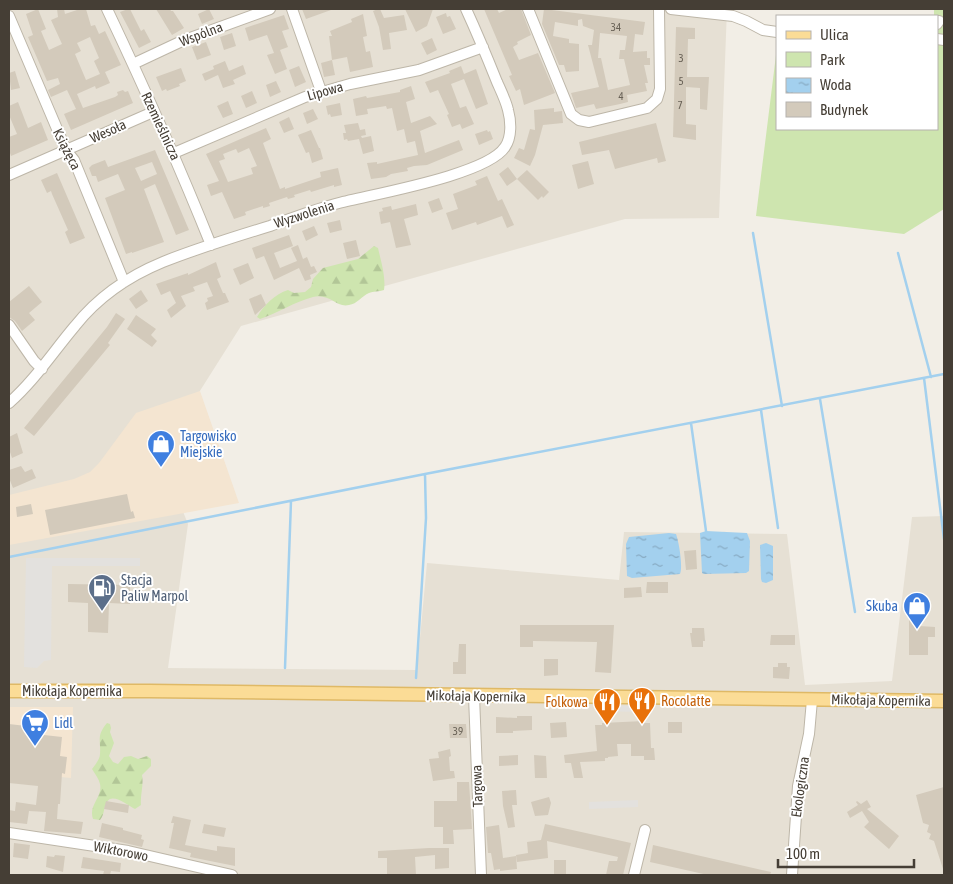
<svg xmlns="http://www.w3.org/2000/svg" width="953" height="884" font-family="'Asap Condensed',sans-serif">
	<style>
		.residential { fill: #e6e0d4 }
		.commercial { fill: #f4e5d1 }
		.forest { fill: url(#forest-firs) }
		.green { fill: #cee5af }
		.parking { fill: #e3e1de }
		.water { fill: url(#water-ripples) }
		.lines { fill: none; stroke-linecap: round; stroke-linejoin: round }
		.stream { stroke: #a3d0ee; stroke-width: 2.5 }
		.building { fill: #d3cabb; fill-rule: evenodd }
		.minor-casing { stroke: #bdb6a8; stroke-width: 12 }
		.major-casing { stroke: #dfb966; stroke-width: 15 }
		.minor { stroke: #fff; stroke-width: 10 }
		.major { stroke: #fbdc96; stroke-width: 12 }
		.labels { text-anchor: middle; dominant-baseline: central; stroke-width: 4; stroke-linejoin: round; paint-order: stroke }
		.number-label { font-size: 11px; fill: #686156 }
		.street-label { font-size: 14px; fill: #453e35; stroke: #fff }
		.shop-label { font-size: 14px; fill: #366cbe; stroke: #fff; text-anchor: start }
		.service-label { font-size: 14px; fill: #4e5e75; stroke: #fff; text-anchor: start }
		.food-label { font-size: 14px; fill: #c56008; stroke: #fff; text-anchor: start }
	</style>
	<defs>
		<pattern id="forest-firs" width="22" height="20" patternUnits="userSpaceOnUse" patternTransform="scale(1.25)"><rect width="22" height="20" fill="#cee5af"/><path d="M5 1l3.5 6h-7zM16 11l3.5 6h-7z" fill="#b2c697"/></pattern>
		<pattern id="water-ripples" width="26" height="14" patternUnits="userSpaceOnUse" patternTransform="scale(1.25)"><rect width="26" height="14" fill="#a3d0ee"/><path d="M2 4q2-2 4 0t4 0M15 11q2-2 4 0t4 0" fill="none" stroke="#87aac2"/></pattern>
	</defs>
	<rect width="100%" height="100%" fill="#f2eee6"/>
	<path class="residential" d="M 9,9 L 727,9 L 719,218 L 625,219 L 241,326 L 160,454 L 188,524 L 168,668 L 417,670 L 427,563 L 619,580 L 624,532 L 787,534 L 805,685 L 892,681 L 912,517 L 944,516 L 944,875 L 9,875 Z"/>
	<path class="commercial" d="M 200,391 L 239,503 L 9,545 L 9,495 L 74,479 L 90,472 L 99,463 L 136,413 Z
		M 9,707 L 73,707 L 71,778 L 9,772 Z"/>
	<path class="forest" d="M 374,246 L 378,248 C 381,261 386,278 384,290 C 379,292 373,291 369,293 C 362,296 357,304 349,305 C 336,308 330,293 313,297 C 294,302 278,313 260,319 L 257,317 C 264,305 275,294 288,290 L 294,293 L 305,292 L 311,287 L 313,279 L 323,268 L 358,259 Z
		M 107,723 L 110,724 L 111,728 L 110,732 L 114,743 L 109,756 L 113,762 L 118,764 L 124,757 L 131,756 L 138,759 L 147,756 L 151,759 L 151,766 L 142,775 C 144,785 140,795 141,805 L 135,809 C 129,806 112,792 107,802 C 103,808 105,814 100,820 L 93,819 C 88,805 103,797 100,784 C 99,779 95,774 92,769 C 95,765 100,759 100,754 C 101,740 96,736 107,723 Z"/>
	<path class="green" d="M 934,9 L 944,9 L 944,209 L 904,234 L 756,216 L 777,47 L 777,129 L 937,129 L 937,16 L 934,16 Z"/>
	<path class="parking" d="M 26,558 L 140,558 L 140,566 L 52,566 L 51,660 L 44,661 L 37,668 L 24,667 Z
		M 602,706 L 648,706 L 642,712 L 596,711 Z
		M 638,800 L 638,807 L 589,809 L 589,802 Z"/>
	<path class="water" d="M 706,531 L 747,533 L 750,541 L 749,571 L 746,573 L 704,574 L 702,573 L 700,533 Z
		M 669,533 L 676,534 C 679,542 683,567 680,574 L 632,578 L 627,576 L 626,544 L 629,537 Z
		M 766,543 L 773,546 L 773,580 L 766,583 L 762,582 L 761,579 L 760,545 Z"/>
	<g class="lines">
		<path class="stream" d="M 753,233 L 782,406
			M 898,253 L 931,377
			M 924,378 L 944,539
			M 820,399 L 855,612
			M 761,410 L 778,528
			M 691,423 L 706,531
			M 9,557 L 425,474 L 944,374
			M 285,668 L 291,501
			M 416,678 L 426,518 L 425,474"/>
	</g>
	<path class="building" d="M 38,9 L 46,29 L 41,31 L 49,50 L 62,44 L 51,20 L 58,17 L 57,9 L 64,9 L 65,14 L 80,9 L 86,9 L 91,26 L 95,25 L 99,34 L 105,31 L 121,65 L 105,72 L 110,83 L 96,89 L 95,86 L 77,94 L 83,108 L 115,97 L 118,95 L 117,92 L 123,90 L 125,92 L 128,91 L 133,103 L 71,130 L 64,114 L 76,109 L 67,90 L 51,97 L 48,90 L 60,84 L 58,78 L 47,81 L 28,37 L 33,35 L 26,14 ZM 90,37 L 99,58 L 94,61 L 100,74 L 86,80 L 75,54 L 81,51 L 77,43 Z
		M 128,9 L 130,9 L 141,31 L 144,29 L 151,42 L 139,48 L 120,12 Z
		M 156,9 L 170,9 L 171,11 L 173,11 L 184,28 L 172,35 Z
		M 209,9 L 214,19 L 202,24 L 198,14 Z
		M 302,9 L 331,9 L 331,10 L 306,19 Z
		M 378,9 L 380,9 L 384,18 L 404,15 L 407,30 L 389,33 L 391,49 L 383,50 L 379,27 L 373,11 Z
		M 405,9 L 433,9 L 427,26 L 416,32 Z
		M 484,9 L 497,9 L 499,13 L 508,9 L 521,9 L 531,35 L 517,42 L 518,44 L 513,47 L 519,60 L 538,53 L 555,93 L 524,105 L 520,89 L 516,91 L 509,76 L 512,75 Z
		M 544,9 L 645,22 L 643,35 L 635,34 L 633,52 L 647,51 L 647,58 L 650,58 L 650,65 L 644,65 L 648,83 L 645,83 L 647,91 L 627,95 L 628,102 L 620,104 L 596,109 L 594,104 L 576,108 L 571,93 L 599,87 L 588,45 L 592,45 L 594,30 L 583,26 L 582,19 L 578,20 L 578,26 L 555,22 L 553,36 L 569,39 L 569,43 L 579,44 L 579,71 L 566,72 L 564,65 L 559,65 L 542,24 ZM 600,33 L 627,36 L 625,50 L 620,50 L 619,59 L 624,59 L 630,85 L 608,90 L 601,58 L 598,58 Z
		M 446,13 L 447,17 L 450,16 L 456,29 L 443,34 L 436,17 Z
		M 363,14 L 367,36 L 363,37 L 366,52 L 370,51 L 373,67 L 350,72 L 347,57 L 332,60 L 329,36 L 332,36 L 330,31 L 352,22 L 351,19 Z
		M 284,15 L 289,29 L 282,31 L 288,47 L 280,50 L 287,69 L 275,74 L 267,55 L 274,53 L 267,35 L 249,41 L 245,28 Z
		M 676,27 L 695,28 L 695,39 L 688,39 L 687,77 L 709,77 L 707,110 L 700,109 L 700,88 L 686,87 L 686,124 L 696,125 L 696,140 L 673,137 Z
		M 232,33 L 236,46 L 224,50 L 220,37 Z
		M 432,38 L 437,50 L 427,55 L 421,43 Z
		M 206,42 L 211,55 L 197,60 L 192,47 Z
		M 332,60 L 335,75 L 324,77 L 321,63 Z
		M 225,61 L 229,71 L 243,65 L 246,74 L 233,80 L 235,84 L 223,88 L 218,75 L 205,81 L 202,74 L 214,69 L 213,66 Z
		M 299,66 L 306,82 L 295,87 L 289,70 Z
		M 461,66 L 464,74 L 476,69 L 488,104 L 476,109 L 464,79 L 451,84 L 460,108 L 466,106 L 474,124 L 462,129 L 460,124 L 452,127 L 447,115 L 449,114 L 438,90 L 430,93 L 425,82 L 450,73 L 449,71 Z
		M 181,68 L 186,81 L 179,84 L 180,86 L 167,91 L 166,89 L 162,91 L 156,77 Z
		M 15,71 L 20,88 L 11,90 L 9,73 Z
		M 276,81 L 281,92 L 270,97 L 266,85 Z
		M 411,86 L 415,99 L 406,102 L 411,123 L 430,116 L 437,124 L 420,131 L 425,153 L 459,140 L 463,150 L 427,165 L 414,166 L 407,168 L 408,171 L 391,174 L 386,177 L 371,179 L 367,163 L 377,162 L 377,164 L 418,155 L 415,141 L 407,143 L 404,129 L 397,131 L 392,108 L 387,109 L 386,106 L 380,107 L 367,109 L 368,114 L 356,116 L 353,99 L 366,96 L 367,98 L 400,92 L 400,90 Z
		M 252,91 L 257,103 L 246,108 L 241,96 Z
		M 228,101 L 233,114 L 223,118 L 217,106 Z
		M 18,102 L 28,128 L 41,122 L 48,140 L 11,156 L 9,150 L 9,137 L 17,134 L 9,115 L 9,106 Z
		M 340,103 L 342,115 L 331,117 L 330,114 L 328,115 L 326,106 Z
		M 554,108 L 554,112 L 562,111 L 563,123 L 543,125 L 535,155 L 530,166 L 514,158 L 519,148 L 524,150 L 530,129 L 535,130 L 534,110 Z
		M 313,109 L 318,119 L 307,124 L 303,113 Z
		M 289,117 L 294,129 L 284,133 L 279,122 Z
		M 358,123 L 360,130 L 365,129 L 366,135 L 361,136 L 362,138 L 371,136 L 374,151 L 363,154 L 359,139 L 348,141 L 347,139 L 344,140 L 343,133 L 346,133 L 344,125 Z
		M 656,123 L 666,161 L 658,163 L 657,158 L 615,169 L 609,150 L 582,155 L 579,142 Z
		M 266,128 L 271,139 L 263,143 L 280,189 L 285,187 L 285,189 L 321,177 L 320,172 L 338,168 L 342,185 L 334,187 L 334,185 L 311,192 L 310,190 L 294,195 L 295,197 L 288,199 L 287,197 L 269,203 L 270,206 L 263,208 L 263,206 L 245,212 L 246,215 L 234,219 L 222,192 L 211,196 L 207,185 L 219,181 L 206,154 ZM 249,148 L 257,166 L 251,168 L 253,174 L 228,182 L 219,161 L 225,159 L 223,154 L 236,149 L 238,153 Z
		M 311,130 L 319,148 L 320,148 L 323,159 L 312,163 L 309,152 L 306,153 L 298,135 Z
		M 487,130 L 488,132 L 490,131 L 493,139 L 479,145 L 475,134 Z
		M 155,150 L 189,230 L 176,235 L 155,184 L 144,189 L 164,242 L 132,253 L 132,252 L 126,254 L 105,198 L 125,190 L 118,174 L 98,182 L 96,176 L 92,176 L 89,168 L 92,165 L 105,160 L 108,167 ZM 152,162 L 157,174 L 141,181 L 135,168 Z
		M 588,161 L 594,184 L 578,189 L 572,165 Z
		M 508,167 L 517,179 L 507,186 L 499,174 Z
		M 527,170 L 549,192 L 543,198 L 542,196 L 538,200 L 517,179 Z
		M 57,173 L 85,238 L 70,244 L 65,232 L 68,230 L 52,194 L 51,191 L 47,193 L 41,180 Z
		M 487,176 L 498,201 L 502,199 L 514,225 L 507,228 L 502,216 L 477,225 L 476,222 L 452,230 L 446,213 L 458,209 L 453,194 L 477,185 L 475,181 Z
		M 439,198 L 443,209 L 432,213 L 428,202 Z
		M 416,204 L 418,215 L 404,219 L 411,245 L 396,248 L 390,222 L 381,224 L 379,212 L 383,211 L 382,208 L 391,206 L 392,210 Z
		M 340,220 L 342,230 L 330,233 L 327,223 Z
		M 314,226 L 318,235 L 306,241 L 302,231 Z
		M 289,235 L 293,246 L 274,253 L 280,268 L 297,261 L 291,248 L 298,245 L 303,259 L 307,257 L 311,267 L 314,266 L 317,272 L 310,275 L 311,279 L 305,281 L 299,268 L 274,280 L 264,256 L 256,259 L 252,248 Z
		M 356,240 L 360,256 L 347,259 L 343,243 Z
		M 216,262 L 221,277 L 217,279 L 223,293 L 225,293 L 229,302 L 207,310 L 205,303 L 208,301 L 207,298 L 213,296 L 207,282 L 193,287 L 195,291 L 181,296 L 186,306 L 171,318 L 167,310 L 176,303 L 170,291 L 161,295 L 156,284 L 188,273 L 188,275 Z
		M 248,263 L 254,278 L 240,285 L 233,269 Z
		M 29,286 L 42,302 L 29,313 L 35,320 L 22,331 L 15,321 L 9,317 L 9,302 Z
		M 141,290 L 148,301 L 136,309 L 129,299 Z
		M 261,294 L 266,305 L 255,315 L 249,299 Z
		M 116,313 L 125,319 L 108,343 L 110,345 L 34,436 L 24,428 L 107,327 Z
		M 136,315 L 156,329 L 151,335 L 157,341 L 152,347 L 127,329 Z
		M 17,433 L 23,453 L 12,458 L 9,449 L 9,437 Z
		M 21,466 L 25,472 L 32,469 L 36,478 L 13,488 L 9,478 L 9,470 Z
		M 127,494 L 131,512 L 133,511 L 135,518 L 50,535 L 45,510 Z
		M 31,504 L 33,514 L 17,517 L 16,507 Z
		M 696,550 L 697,569 L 686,570 L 684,551 Z
		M 647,582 L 668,582 L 668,593 L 646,593 Z
		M 68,584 L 130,585 L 130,604 L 109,603 L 108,633 L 88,632 L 88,603 L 68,602 Z
		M 641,587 L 642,597 L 624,598 L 624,588 Z
		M 909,618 L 919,618 L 919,626 L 935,627 L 935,637 L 928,637 L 928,655 L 909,655 Z
		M 520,625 L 614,625 L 611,673 L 595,672 L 597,642 L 533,641 L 533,647 L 520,647 Z
		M 692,628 L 704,628 L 705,641 L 703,641 L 703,647 L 692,647 L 690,633 L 692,633 Z
		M 771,635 L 795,635 L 795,645 L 770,645 Z
		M 459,644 L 466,644 L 466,674 L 453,674 L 453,662 L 458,662 Z
		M 544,659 L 558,659 L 558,675 L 544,676 Z
		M 778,663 L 787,663 L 787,667 L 790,667 L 789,679 L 773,678 L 773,667 L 778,667 Z
		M 517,716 L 532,716 L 532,730 L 513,731 L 513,733 L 496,733 L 496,717 L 517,718 Z
		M 644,721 L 644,723 L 650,723 L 651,748 L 654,748 L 655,760 L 644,760 L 644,756 L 631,756 L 631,744 L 617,744 L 618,756 L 608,757 L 608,758 L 605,758 L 605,761 L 580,762 L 583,778 L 574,778 L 571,763 L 565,763 L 564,755 L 597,751 L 595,725 L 602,725 L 602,723 Z
		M 566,722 L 567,737 L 551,738 L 550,723 Z
		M 668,722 L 682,722 L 682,733 L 668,733 Z
		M 9,724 L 26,726 L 26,733 L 62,737 L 60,756 L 67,757 L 65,774 L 62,773 L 60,804 L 58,804 L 57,819 L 83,822 L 81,834 L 44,831 L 46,812 L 29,811 L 27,824 L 9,822 L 9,810 L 15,811 L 16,802 L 36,805 L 38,786 L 9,783 Z
		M 449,724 L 466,724 L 467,738 L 450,738 Z
		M 450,749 L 451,756 L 449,757 L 450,771 L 454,771 L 455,778 L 433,781 L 429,759 L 439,758 L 438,752 Z
		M 518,755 L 518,765 L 499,766 L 499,756 Z
		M 534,755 L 546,756 L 547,778 L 535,778 Z
		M 457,782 L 469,782 L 472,829 L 453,830 L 454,844 L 443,844 L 443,827 L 434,827 L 434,801 L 457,801 Z
		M 944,787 L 944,869 L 943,869 L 934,841 L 929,839 L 931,834 L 927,832 L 929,825 L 923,823 L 916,795 Z
		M 516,790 L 517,805 L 512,805 L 515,827 L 508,828 L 503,806 L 502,791 Z
		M 549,797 L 551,803 L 548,815 L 535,816 L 531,802 Z
		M 867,800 L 871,807 L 867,809 L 899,836 L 889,849 L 864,827 L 869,822 L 862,811 L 850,818 L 847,812 L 858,805 L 856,802 L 857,801 L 861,804 Z
		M 106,801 L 129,805 L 128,813 L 104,809 Z
		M 173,816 L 191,820 L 185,845 L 217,851 L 217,846 L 235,848 L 235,866 L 190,857 L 191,853 L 169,848 L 174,823 L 171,823 Z
		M 102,823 L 123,828 L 123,830 L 142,835 L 141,839 L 144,840 L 142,847 L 99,837 Z
		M 204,824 L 226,828 L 224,837 L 202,833 Z
		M 545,824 L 631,843 L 623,875 L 606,875 L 609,861 L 617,861 L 618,857 L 547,841 L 548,858 L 517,862 L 516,855 L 528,853 L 527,842 L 541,840 Z
		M 499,825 L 503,858 L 516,856 L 517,869 L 500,871 L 500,869 L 494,870 L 491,853 L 488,853 L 486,827 Z
		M 14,843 L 30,845 L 28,859 L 13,857 Z
		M 653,845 L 771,872 L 770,875 L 708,875 L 650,862 Z
		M 429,848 L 449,848 L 449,868 L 435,869 L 435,855 L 415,857 L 416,875 L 387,875 L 387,858 L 378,858 L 378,851 Z
		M 55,855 L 65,856 L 63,872 L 46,867 L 47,856 L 54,857 Z
		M 83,857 L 121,863 L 120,872 L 111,871 L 110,875 L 103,875 L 104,871 L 81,868 Z
		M 554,860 L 566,860 L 566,875 L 554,875 Z"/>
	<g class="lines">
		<defs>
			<path id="minor" d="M 107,9 C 144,87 179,165 211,245
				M 292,9 L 321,91
				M 528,9 L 571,114 L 579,120 L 589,122 L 647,108 L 657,99 L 660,89 L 659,9
				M 671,9 L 733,16 L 746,21 L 763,30 L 777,32
				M 9,16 L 66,150 L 74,160 L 124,282
				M 937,24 L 939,21
				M 937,39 L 944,40
				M 133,64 L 182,41 L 270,9
				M 174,153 L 305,97 L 350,84 L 419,70 L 483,47
				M 9,175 L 153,112
				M 9,325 L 34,361 L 42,369
				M 9,403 C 35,380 53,352 75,326 C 98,297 129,276 163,262 C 198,248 234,237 270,226 C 293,218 315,209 339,203 C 373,194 487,175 505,147 C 512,137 511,121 508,110 C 506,101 501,91 497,82 C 487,57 477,33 466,9
				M 474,696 L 481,875
				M 9,833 L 128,851 L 232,875
				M 634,875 L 645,830
				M 792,875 L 798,786 L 809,734 L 812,700"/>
			<path id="major" d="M 9,691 L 149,691 L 944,701"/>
		</defs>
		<use href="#minor" class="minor-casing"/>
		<use href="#major" class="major-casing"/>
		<use href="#minor" class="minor"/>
		<use href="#major" class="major"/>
	</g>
	<defs>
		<symbol id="shop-pin" viewBox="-11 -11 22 30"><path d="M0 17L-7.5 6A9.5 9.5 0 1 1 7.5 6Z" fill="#3f7fe0" stroke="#fff"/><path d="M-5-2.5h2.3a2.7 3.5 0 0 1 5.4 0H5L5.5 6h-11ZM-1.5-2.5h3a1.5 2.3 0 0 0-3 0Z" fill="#fff"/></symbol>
		<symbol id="fuel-pin" viewBox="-11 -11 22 30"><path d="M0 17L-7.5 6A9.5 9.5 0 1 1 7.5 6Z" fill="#5c6f8a" stroke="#fff"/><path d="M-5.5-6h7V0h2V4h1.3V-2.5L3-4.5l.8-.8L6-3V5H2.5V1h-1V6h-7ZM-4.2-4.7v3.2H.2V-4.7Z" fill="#fff"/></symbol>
		<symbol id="restaurant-pin" viewBox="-11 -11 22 30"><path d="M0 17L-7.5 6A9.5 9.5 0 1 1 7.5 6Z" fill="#e8710a" stroke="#fff"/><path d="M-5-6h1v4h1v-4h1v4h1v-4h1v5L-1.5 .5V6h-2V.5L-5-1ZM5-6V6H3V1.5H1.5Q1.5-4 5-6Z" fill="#fff"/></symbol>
		<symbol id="supermarket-pin" viewBox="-11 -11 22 30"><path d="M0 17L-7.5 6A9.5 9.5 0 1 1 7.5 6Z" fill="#3f7fe0" stroke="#fff"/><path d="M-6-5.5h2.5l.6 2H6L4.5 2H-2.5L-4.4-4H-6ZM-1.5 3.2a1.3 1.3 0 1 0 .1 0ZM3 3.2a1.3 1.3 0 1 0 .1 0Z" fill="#fff"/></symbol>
	</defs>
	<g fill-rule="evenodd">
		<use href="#shop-pin" x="145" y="428" width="32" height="43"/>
		<use href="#fuel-pin" x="86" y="572" width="32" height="43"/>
		<use href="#shop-pin" x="901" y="590" width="32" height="43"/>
		<use href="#restaurant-pin" x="626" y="685" width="32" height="43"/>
		<use href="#restaurant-pin" x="591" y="686" width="32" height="43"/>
		<use href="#supermarket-pin" x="19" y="707" width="32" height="43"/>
	</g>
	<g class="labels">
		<g class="number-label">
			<text x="616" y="27">34</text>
			<text x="681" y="58">3</text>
			<text x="681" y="81">5</text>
			<text x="621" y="96">4</text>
			<text x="680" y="105">7</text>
			<text x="458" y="731">39</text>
		</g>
		<g class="street-label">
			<text transform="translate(201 34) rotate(-21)">Wspólna</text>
			<text transform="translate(325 91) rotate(-16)">Lipowa</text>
			<text transform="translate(161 126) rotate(65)">Rzemieślnicza</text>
			<text transform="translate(108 131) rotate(-24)">Wesoła</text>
			<text transform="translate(67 149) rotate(63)">Książęca</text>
			<text transform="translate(304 214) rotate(-18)">Wyzwolenia</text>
			<text x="72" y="691">Mikołaja Kopernika</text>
			<text transform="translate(476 696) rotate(1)">Mikołaja Kopernika</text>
			<text transform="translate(881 700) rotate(1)">Mikołaja Kopernika</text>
			<text transform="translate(477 786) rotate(-92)">Targowa</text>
			<text transform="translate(800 787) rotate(-82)">Ekologiczna</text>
			<text transform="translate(121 851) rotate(11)">Wiktorowo</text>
		</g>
		<g class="shop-label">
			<text x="180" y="436">Targowisko<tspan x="180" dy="16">Miejskie</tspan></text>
			<text x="898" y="606" text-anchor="end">Skuba</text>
			<text x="54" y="723">Lidl</text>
		</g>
		<g class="service-label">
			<text x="121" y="580">Stacja<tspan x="121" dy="16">Paliw Marpol</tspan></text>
		</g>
		<g class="food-label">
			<text x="661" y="701">Rocolatte</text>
			<text x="588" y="702" text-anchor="end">Folkowa</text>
		</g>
	</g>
	<rect width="953" height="884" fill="none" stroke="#453e35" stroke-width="20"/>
	<rect x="776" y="15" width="162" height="115" fill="#ffffff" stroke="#b5b2ae"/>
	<rect x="786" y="31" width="25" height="8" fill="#fbdc96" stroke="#b5b2ae"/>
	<text x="820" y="40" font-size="15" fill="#453e35">Ulica</text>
	<rect x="786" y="52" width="25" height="15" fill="#cee5af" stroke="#b5b2ae"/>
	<text x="820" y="65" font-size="15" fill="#453e35">Park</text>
	<rect x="786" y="78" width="25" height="15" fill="url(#water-ripples)" stroke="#b5b2ae"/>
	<text x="820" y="90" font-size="15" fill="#453e35">Woda</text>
	<rect x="786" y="102" width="25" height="15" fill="#d3cabb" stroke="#b5b2ae"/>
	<text x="820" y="115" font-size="15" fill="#453e35">Budynek</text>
	<path d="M778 859v8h136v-8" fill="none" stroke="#453e35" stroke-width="2.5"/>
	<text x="786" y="859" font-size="15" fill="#453e35" stroke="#ffffff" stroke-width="4" paint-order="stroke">100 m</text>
</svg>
